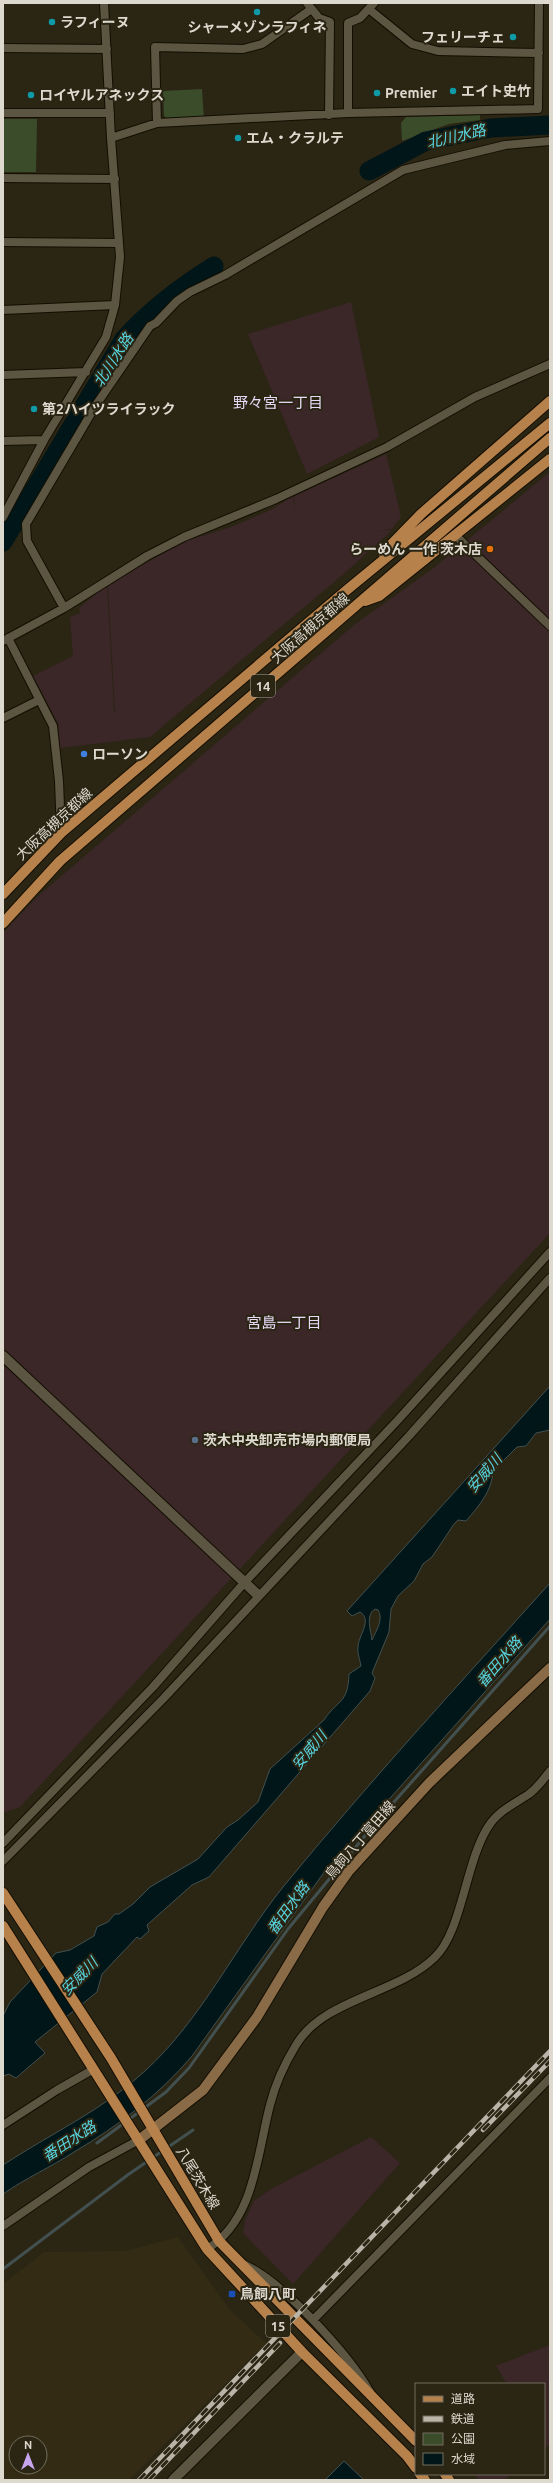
<svg xmlns="http://www.w3.org/2000/svg" width="553" height="2483" font-family="Ubuntu,'Noto Sans JP',sans-serif">
	<style>
		.commercial { fill: #3b2728 }
		.built { fill: #332b13; fill-rule: evenodd }
		.green { fill: #3b4c2b }
		.water { fill: #001618; stroke: #42504f; fill-rule: evenodd }
		.lines { fill: none; stroke-linecap: round; stroke-linejoin: round }
		.stream { stroke: #42504f; stroke-width: 3 }
		.river { stroke: #001618; stroke-width: 19 }
		.minor-casing { stroke: #130e01; stroke-width: 10 }
		.tertiary-casing { stroke: #130e01; stroke-width: 12 }
		.secondary-casing { stroke: #130e01; stroke-width: 12 }
		.primary-casing { stroke: #130e01; stroke-width: 12 }
		.minor { stroke: #5b5542; stroke-width: 8 }
		.tertiary { stroke: #5b5542; stroke-width: 10 }
		.secondary { stroke: #896b47; stroke-width: 10 }
		.primary { stroke: #b7814c; stroke-width: 10 }
		.rail-casing { stroke: #b9b4a8; stroke-width: 4.5 }
		.rail { stroke: #2b2514; stroke-width: 3; stroke-dasharray: 9; stroke-linecap: butt }
		.culture-dot { fill: #0f9aa8; stroke: #2b2514; stroke-width: 1.5 }
		.food-dot { fill: #e8710a; stroke: #2b2514; stroke-width: 1.5 }
		.shop-dot { fill: #3f7fe0; stroke: #2b2514; stroke-width: 1.5 }
		.service-dot { fill: #5c6f8a; stroke: #2b2514; stroke-width: 1.5 }
		.transit-dot { fill: #1a4fb4; stroke: #2b2514; stroke-width: 1.5 }
		.labels { text-anchor: middle; dominant-baseline: central; stroke-width: 4; stroke-linejoin: round; paint-order: stroke }
		.shield { fill: #2b2514; stroke: #a8a396; stroke-width: 1 }
		.shield-label { font-size: 13px; font-weight: bold; fill: #ddd9ce }
		.poi-label { font-size: 14px; font-weight: bold; fill: #ddd9ce; stroke: #2b2514; text-anchor: start }
		.street-label { font-size: 14px; fill: #ddd9ce; stroke: #2b2514 }
		.water-label { font-size: 15px; font-style: italic; fill: #56d4de; stroke: #2b2514 }
		.neighbourhood-label { font-size: 15px; fill: #e6daf6; stroke: #2b2514 }
	</style>
	<rect width="100%" height="100%" fill="#2b2514"/>
	<path class="commercial" d="M 351,302 L 379,437 L 307,474 L 248,334 Z
		M 386,454 L 401,517 L 392,529 L 378,531 L 392,530 L 346,572 L 150,737 L 60,748 L 58,723 L 33,676 L 73,656 L 70,617 L 80,613 L 79,608 L 107,585 L 114,712 L 118,711 L 115,711 L 108,585 L 183,542 L 231,527 L 271,510 L 293,496 L 295,512 L 294,496 Z
		M 550,472 L 550,1233 L 20,1807 L 3,1813 L 3,933 L 37,897 L 354,625 L 431,570 Z
		M 371,2137 L 400,2163 L 293,2284 L 243,2233 L 245,2220 L 254,2201 L 271,2189 Z
		M 550,2345 L 550,2444 L 544,2449 L 544,2384 L 507,2384 L 496,2366 Z
		M 475,2474 L 512,2474 L 504,2480 L 478,2480 Z"/>
	<path class="built" d="M 178,2237 L 230,2310 L 266,2343 L 129,2480 L 3,2480 L 3,2284 L 44,2252 L 126,2251 ZM 16,2443 L 40,2443 L 40,2467 L 16,2467 Z"/>
	<path class="green" d="M 202,89 L 204,119 L 170,121 L 164,116 L 163,91 Z
		M 480,115 L 480,120 L 449,124 L 402,141 L 401,123 L 406,117 Z
		M 3,119 L 37,119 L 36,172 L 3,172 Z"/>
	<path class="water" d="M 550,1386 L 550,1430 L 536,1433 L 526,1446 L 517,1447 L 493,1471 C 492,1491 479,1506 466,1521 L 458,1520 L 454,1524 L 432,1557 L 423,1564 L 414,1581 L 398,1596 L 391,1609 L 389,1632 L 372,1673 L 375,1678 L 370,1691 L 209,1877 L 192,1885 L 147,1925 L 149,1931 L 140,1939 L 137,1937 L 102,1974 L 97,1992 L 35,2042 L 45,2053 L 16,2078 L 9,2074 L 3,2076 L 3,2016 L 10,2002 L 56,1953 L 70,1950 L 94,1936 L 97,1927 L 108,1922 L 115,1914 L 119,1914 L 133,1904 L 150,1887 L 198,1859 L 227,1827 L 238,1820 L 258,1802 L 270,1769 L 324,1720 C 338,1699 348,1704 349,1674 L 361,1666 C 360,1660 357,1652 358,1647 C 358,1636 373,1620 360,1612 L 352,1616 L 347,1611 ZM 375,1609 L 378,1610 C 384,1619 376,1631 372,1640 C 371,1631 365,1615 375,1609 Z
		M 550,1583 L 550,1619 L 325,1871 L 192,2056 C 159,2095 118,2126 74,2152 C 51,2167 26,2178 3,2194 L 3,2165 C 50,2134 103,2110 145,2071 C 202,2019 235,1947 283,1887 C 369,1782 460,1683 550,1583 Z
		M 344,2461 L 364,2480 L 325,2480 Z"/>
	<g class="lines">
		<path class="stream" d="M 97,2143 L 166,2092 L 189,2068 L 288,1929 L 378,1820 L 550,1626
			M 3,2269 L 129,2174 L 193,2130"/>
		<path class="river" d="M 369,171 L 426,141 L 491,128 L 550,125
			M 3,542 L 124,339 C 151,309 180,287 214,266"/>
		<defs>
			<path id="minor" d="M 307,3 L 319,18 L 330,22 L 329,115
				M 370,10 L 412,44 L 438,51 L 539,53
				M 3,48 L 107,49
				M 3,113 L 110,113
				M 348,113 L 348,23 L 360,18 L 374,3
				M 157,123 L 155,47 L 243,49 L 262,44 L 310,10
				M 111,138 L 157,123 L 348,113 L 538,109 L 539,3
				M 3,178 L 115,179
				M 3,242 L 119,243
				M 3,310 L 115,305
				M 3,375 L 86,372
				M 3,441 L 44,440
				M 3,517 L 44,440 L 106,337 L 115,305 L 120,257 L 111,138 L 104,3
				M 455,535 L 550,626
				M 64,608 L 27,541 L 26,524 L 96,405 L 150,326 L 156,323 L 177,301 L 190,292 L 225,275 L 403,170 L 505,145 L 550,141
				M 8,638 L 53,726 L 59,781 L 61,833
				M 3,641 L 64,608 L 147,556 L 184,537 L 276,499 L 387,447 L 475,397 L 550,364
				M 3,718 L 39,700
				M 3,1843 L 153,1687 L 244,1583 L 397,1421 L 550,1252
				M 3,1861 L 163,1699 L 409,1436 L 550,1278
				M 3,2125 L 57,2090 L 94,2069
				M 3,2226 L 89,2167 L 139,2140
				M 207,2249 C 255,2220 257,2154 270,2105 C 275,2085 285,2063 296,2045 C 323,1999 397,1994 434,1958 C 462,1933 465,1863 488,1827 C 498,1811 514,1804 529,1794 C 537,1788 544,1779 550,1771
				M 245,2265 C 283,2282 349,2355 370,2392
				M 313,2320 L 550,2078"/>
			<path id="tertiary" d="M 3,1356 L 258,1595
				M 173,2480 L 302,2352"/>
			<path id="secondary" d="M 139,2140 L 203,2090 L 257,2017 L 323,1907 L 348,1872 L 430,1782 L 550,1668"/>
			<path id="primary" d="M 383,553 L 421,514 L 550,401
				M 365,601 L 379,596 L 550,459
				M 3,894 L 61,833 L 348,589 L 550,423
				M 3,923 L 60,861 L 550,438
				M 3,1893 L 111,2058 L 219,2241 L 416,2441
				M 3,1926 L 207,2249 L 302,2352 L 407,2456 L 416,2468
				M 420,2474 L 425,2480
				M 445,2474 L 449,2480"/>
		</defs>
		<use href="#minor" class="minor-casing"/>
		<use href="#tertiary" class="tertiary-casing"/>
		<use href="#secondary" class="secondary-casing"/>
		<use href="#primary" class="primary-casing"/>
		<use href="#minor" class="minor"/>
		<use href="#tertiary" class="tertiary"/>
		<use href="#secondary" class="secondary"/>
		<use href="#primary" class="primary"/>
		<defs>
			<path id="rail" d="M 483,2130 L 550,2061
				M 139,2480 L 550,2051
				M 149,2480 L 280,2343"/>
		</defs>
		<use href="#rail" class="rail-casing"/>
		<use href="#rail" class="rail"/>
	</g>
	<g class="culture-dot">
		<circle cx="257" cy="12" r="4"/>
		<circle cx="52" cy="22" r="4"/>
		<circle cx="513" cy="37" r="4"/>
		<circle cx="453" cy="91" r="4"/>
		<circle cx="377" cy="93" r="4"/>
		<circle cx="31" cy="95" r="4"/>
		<circle cx="238" cy="138" r="4"/>
		<circle cx="34" cy="409" r="4"/>
	</g>
	<circle class="food-dot" cx="490" cy="549" r="4"/>
	<circle class="shop-dot" cx="84" cy="754" r="4"/>
	<circle class="service-dot" cx="195" cy="1440" r="4"/>
	<rect class="transit-dot" x="228" y="2290" width="8" height="8" rx="2"/>
	<g class="labels">
		<g class="shield">
			<rect x="251" y="675" width="24" height="22" rx="3"/>
			<rect x="266" y="2315" width="24" height="22" rx="3"/>
		</g>
		<g class="shield-label">
			<text x="263" y="686">14</text>
			<text x="278" y="2326">15</text>
		</g>
		<g class="poi-label">
			<text x="60" y="22">ラフィーヌ</text>
			<text x="257" y="27" text-anchor="middle">シャーメゾンラフィネ</text>
			<text x="505" y="37" text-anchor="end">フェリーチェ</text>
			<text x="461" y="91">エイト史竹</text>
			<text x="385" y="93">Premier</text>
			<text x="39" y="95">ロイヤルアネックス</text>
			<text x="246" y="138">エム・クラルテ</text>
			<text x="42" y="409">第2ハイツライラック</text>
			<text x="482" y="549" text-anchor="end">らーめん 一作 茨木店</text>
			<text x="92" y="754">ローソン</text>
			<text x="203" y="1440">茨木中央卸売市場内郵便局</text>
			<text x="240" y="2294">鳥飼八町</text>
		</g>
		<g class="street-label">
			<text transform="translate(310 628) rotate(-41)">大阪高槻京都線</text>
			<text transform="translate(54 824) rotate(-43)">大阪高槻京都線</text>
			<text transform="translate(360 1840) rotate(-49)">鳥飼八丁富田線</text>
			<text transform="translate(198 2178) rotate(59)">八尾茨木線</text>
		</g>
		<g class="water-label">
			<text transform="translate(456 136) rotate(-13)">北川水路</text>
			<text transform="translate(113 360) rotate(-57)">北川水路</text>
			<text transform="translate(484 1473) rotate(-49)">安威川</text>
			<text transform="translate(499 1662) rotate(-49)">番田水路</text>
			<text transform="translate(309 1750) rotate(-50)">安威川</text>
			<text transform="translate(288 1908) rotate(-54)">番田水路</text>
			<text transform="translate(79 1976) rotate(-46)">安威川</text>
			<text transform="translate(69 2141) rotate(-33)">番田水路</text>
		</g>
		<g class="neighbourhood-label">
			<text x="278" y="402">野々宮一丁目</text>
			<text x="284" y="1322">宮島一丁目</text>
		</g>
	</g>
	<rect width="553" height="2483" fill="none" stroke="#ddd9ce" stroke-width="8"/>
	<rect x="415" y="2383" width="130" height="92" fill="#2b2514" stroke="#726d5e"/>
	<rect x="423" y="2396" width="20" height="6" fill="#b7814c" stroke="#726d5e"/>
	<text x="451" y="2403" font-size="12" fill="#ddd9ce">道路</text>
	<rect x="423" y="2416" width="20" height="6" fill="#b9b4a8" stroke="#726d5e"/>
	<text x="451" y="2423" font-size="12" fill="#ddd9ce">鉄道</text>
	<rect x="423" y="2433" width="20" height="12" fill="#3b4c2b" stroke="#726d5e"/>
	<text x="451" y="2443" font-size="12" fill="#ddd9ce">公園</text>
	<rect x="423" y="2453" width="20" height="12" fill="#001618" stroke="#726d5e"/>
	<text x="451" y="2463" font-size="12" fill="#ddd9ce">水域</text>
	<g transform="translate(28 2455)"><circle r="19" fill="#2b2514" stroke="#726d5e"/>
	<path d="M0-3L7 15L0 10L-7 15Z" fill="#c7a6ef"/>
	<text y="-6" font-size="11" font-weight="bold" text-anchor="middle" fill="#ddd9ce">N</text>
	</g>
</svg>
